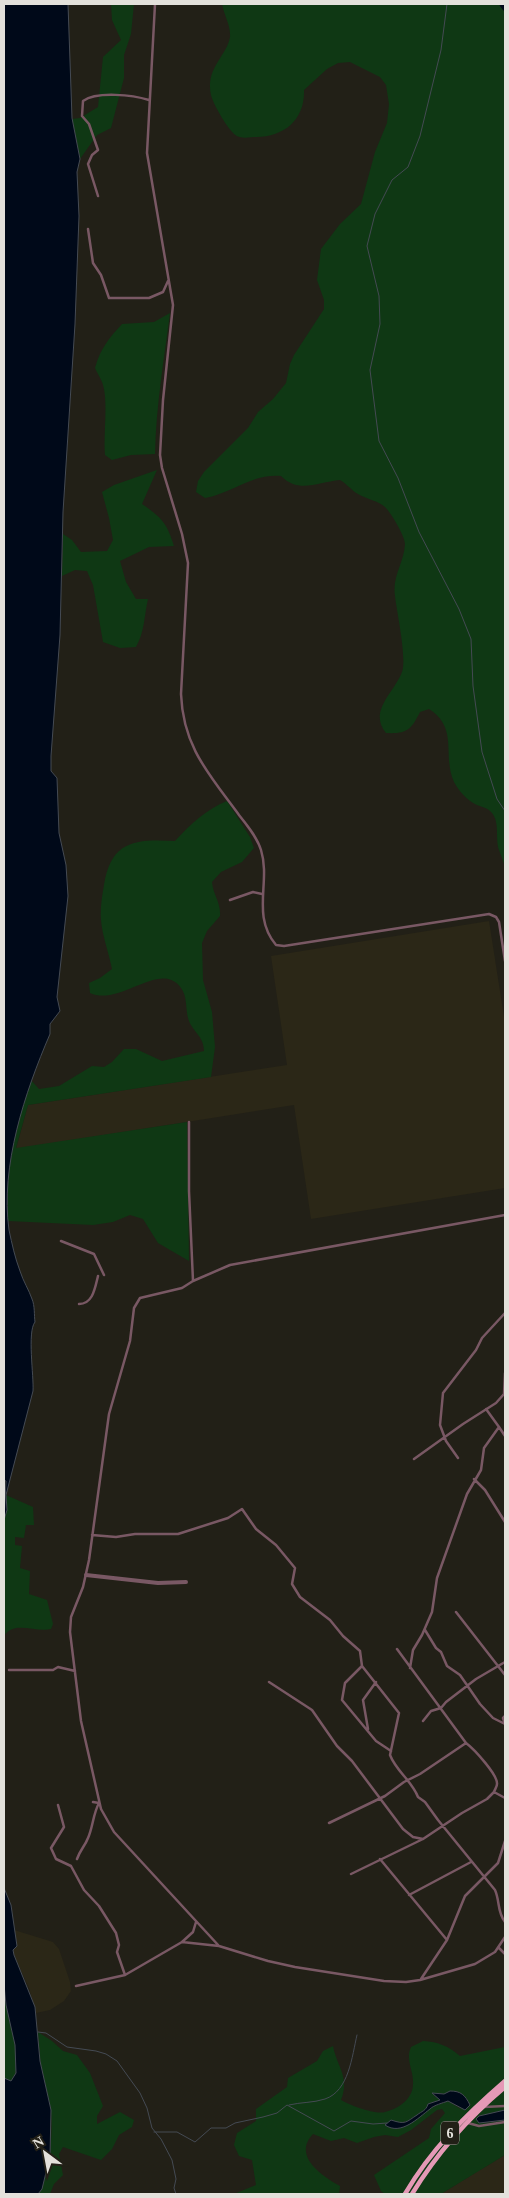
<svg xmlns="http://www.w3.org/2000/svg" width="509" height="2198" font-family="'Times New Roman',serif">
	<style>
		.built { fill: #2b2717 }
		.green { fill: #0f3814; fill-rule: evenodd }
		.water { fill: #000919; stroke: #444a53 }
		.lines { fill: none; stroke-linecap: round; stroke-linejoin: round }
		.stream { stroke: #444a53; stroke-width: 1 }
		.river { stroke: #000919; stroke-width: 5.5 }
		.minor { stroke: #795864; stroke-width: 2.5 }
		.tertiary { stroke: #795864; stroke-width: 4 }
		.trunk { stroke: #e599b6; stroke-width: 4.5 }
		.labels { text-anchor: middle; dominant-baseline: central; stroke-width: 4; stroke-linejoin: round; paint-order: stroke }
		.shield { fill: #222017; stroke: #a9a7a0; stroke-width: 1 }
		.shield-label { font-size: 14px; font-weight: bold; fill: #e3e1db }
	</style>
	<rect width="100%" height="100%" fill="#222017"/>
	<path class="built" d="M 489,921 L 505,1023 L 505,1188 L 311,1219 L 294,1105 L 16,1149 L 28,1105 L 287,1065 L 271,956 Z
		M 14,1930 L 53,1942 L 59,1949 L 70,1982 L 71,1991 L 64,2001 L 50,2010 L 36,2013 L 29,1988 L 14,1955 L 13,1950 L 17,1946 Z
		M 505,2155 L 505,2194 L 441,2194 L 478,2171 Z"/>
	<path class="green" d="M 111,4 L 134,4 L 131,34 L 124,55 L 124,78 L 111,128 L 97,135 L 80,159 L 72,119 L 80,118 L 98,107 L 103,57 L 121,40 L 112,20 Z
		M 222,4 L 505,4 L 505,868 C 504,862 501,856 499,850 C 495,838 500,823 492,813 C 486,806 482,808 475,804 C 467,800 458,790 454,782 C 442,756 459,728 429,709 L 420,712 C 411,730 407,734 386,733 C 368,711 394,693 402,672 C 407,658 397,613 395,596 C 392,576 404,563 405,544 C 405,536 391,513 385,507 C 379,501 366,499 358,494 C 351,490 347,484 340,480 C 318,482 299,494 281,476 C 250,474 233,493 205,498 L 196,492 L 198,481 L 204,472 L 248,428 L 258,412 L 273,399 L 286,383 L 290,364 L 294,355 L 324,309 L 324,300 L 317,280 L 321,249 L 340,224 L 361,204 L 375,152 L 387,123 L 389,104 L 386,85 L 380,77 L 350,62 L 338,63 L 327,69 L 304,90 C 305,119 285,137 256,137 C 251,137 242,139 237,136 C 229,132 213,104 211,95 C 205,68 227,56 230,37 C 231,26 224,15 222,4 Z
		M 170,313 C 164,360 156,406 155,454 L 131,455 L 112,460 L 105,455 C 103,434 109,400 102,382 C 100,377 97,373 95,368 C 100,349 109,338 122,324 L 154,322 Z
		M 157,470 L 142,504 C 162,518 167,523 174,546 L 149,547 L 120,561 L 126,582 L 136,599 L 148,599 C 144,616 145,631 136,647 L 120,648 L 103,642 L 93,585 L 87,571 L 75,570 L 62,576 L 63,534 L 72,540 L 81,552 L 107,551 L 113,540 L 109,518 L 102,492 L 114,485 Z
		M 227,801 L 250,837 L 254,848 L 242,862 L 221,872 L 212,882 C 213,895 221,902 220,916 L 207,931 L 202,943 L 203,980 L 212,1012 L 215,1047 L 211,1077 L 28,1105 L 16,1148 L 187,1122 L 189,1261 L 158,1243 L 143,1219 L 130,1215 L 113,1222 L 93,1225 L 8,1221 C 5,1173 14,1125 31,1080 L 39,1089 L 59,1086 L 92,1066 L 104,1067 L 112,1062 L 124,1049 L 136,1049 L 162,1061 L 204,1051 C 204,1037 194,1033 189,1021 C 185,1011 188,997 181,988 C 161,959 120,1007 90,993 L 89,983 L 100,978 L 112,969 C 109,953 102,935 101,920 C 100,909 102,896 104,885 C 111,840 136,839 175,841 C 191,824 205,810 227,801 Z
		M 6,1495 L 33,1507 L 34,1525 L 26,1525 L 24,1538 L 15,1537 L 15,1545 L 22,1546 L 20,1568 L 30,1571 L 29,1594 L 47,1600 L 53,1624 L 51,1629 C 36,1633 14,1620 4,1636 L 4,1520 L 7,1510 Z
		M 4,1984 C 5,1991 5,1997 6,2004 C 9,2020 25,2069 11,2081 L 4,2078 Z
		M 38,2032 L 52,2041 L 63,2051 L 77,2055 L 90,2073 L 103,2106 L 97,2116 L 97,2124 L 120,2112 L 134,2120 L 132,2127 L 119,2135 L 112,2149 L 101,2160 L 63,2147 L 59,2154 L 63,2175 L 54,2184 L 50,2194 L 38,2194 C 50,2180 53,2131 51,2112 C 50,2101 45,2089 43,2078 C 40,2063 39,2048 38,2032 Z
		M 423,2041 C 439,2042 448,2046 460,2056 L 505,2047 L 505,2110 L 479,2116 L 485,2123 L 505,2120 L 505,2155 L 441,2194 L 385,2194 L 381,2191 L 374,2175 L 429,2138 L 431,2129 L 445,2113 L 442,2109 L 437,2110 L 411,2130 L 398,2137 L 385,2135 L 374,2137 L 357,2143 L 344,2138 L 331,2141 L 313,2134 C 292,2156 322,2176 340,2186 L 339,2194 L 234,2194 L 256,2185 L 252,2160 L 239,2156 L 234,2145 L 237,2133 L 256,2121 L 256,2109 L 287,2087 L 288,2078 L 317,2061 L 323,2051 L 333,2046 C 337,2067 350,2077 341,2100 C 349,2105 376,2115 385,2112 C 398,2109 413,2099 413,2084 C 414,2071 405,2060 411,2047 ZM 438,2093 L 444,2094 L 462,2110 L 448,2101 L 432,2107 L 404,2127 L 398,2123 C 409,2122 425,2115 428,2104 L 439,2101 L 440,2098 L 434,2096 Z"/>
	<path class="water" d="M 4,4 L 68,4 L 72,118 L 80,159 L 77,172 L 79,216 L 75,324 L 63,512 L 60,635 L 51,756 L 51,771 L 57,778 L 59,833 L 66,865 L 68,896 L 57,997 L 60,1011 L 50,1024 L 50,1034 C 25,1092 0,1166 9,1230 C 12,1244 15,1258 20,1271 C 23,1281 29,1290 32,1299 C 35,1306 34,1315 35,1322 C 27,1332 34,1376 33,1391 L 6,1495 L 7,1510 L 4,1520 L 6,1481 L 4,1480 Z
		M 4,1888 L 11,1905 L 17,1946 L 13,1950 L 14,1955 L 35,2007 L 40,2061 L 51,2110 L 50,2156 L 42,2189 L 38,2194 L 4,2194 L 4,2078 L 11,2081 L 16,2073 L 15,2045 L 6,2005 L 4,1984 Z
		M 450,2091 C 461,2091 465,2095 470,2105 L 465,2110 L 448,2101 C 443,2103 434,2105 430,2109 C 418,2118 401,2136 385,2125 L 391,2120 C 406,2125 406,2122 417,2115 C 422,2111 426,2111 428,2104 L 440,2100 L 432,2093 L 444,2094 Z
		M 505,2110 L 505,2120 L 479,2123 L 476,2119 L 479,2116 Z"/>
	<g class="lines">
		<path class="stream" d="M 447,4 L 441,50 L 420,136 L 408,167 L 392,180 L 375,214 L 367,246 L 379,296 L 380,324 L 370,370 L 379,441 L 398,478 L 419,532 L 459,609 L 471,639 L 473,686 L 482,752 L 497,799 L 505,811
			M 38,2032 L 46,2033 L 67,2047 L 96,2051 L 106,2054 L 117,2061 L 140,2093 L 147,2108 L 152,2128 L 161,2139 L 172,2160 L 176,2179 L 174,2188 L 176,2194
			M 289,2105 C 301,2102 313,2103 325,2099 C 349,2091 352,2056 357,2035
			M 154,2132 L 177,2132 L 195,2142 L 211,2128 L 226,2128 L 235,2123 L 263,2117 L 277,2113 L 287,2105 L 334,2131 L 351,2121 L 373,2124 L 387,2123"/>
		<path class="river" d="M 502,4 L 505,8"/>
		<path class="minor" d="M 155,4 L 147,153 L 173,305 L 163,400 L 160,455 L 162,468 L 182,534 L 188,563 L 181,694 C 183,747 209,774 239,815 C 247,825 257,837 261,850 C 271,882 251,915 276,945 L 284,946 L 489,914 L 496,917 L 499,922 L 505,961
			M 98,196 L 88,164 L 92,155 L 98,150 L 89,124 L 82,116 L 83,101 C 97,91 133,95 149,100
			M 88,229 L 93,263 L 101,275 L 109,298 L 149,298 L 163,292 L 168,281
			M 230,900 L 253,892 L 262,894
			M 189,1122 L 189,1191 L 193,1281
			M 61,1241 L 94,1254 L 104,1275
			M 79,1304 C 93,1304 95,1288 98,1276
			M 499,1427 L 505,1436
			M 458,1458 L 446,1441 L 440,1425 L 443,1393 L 476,1350 L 482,1338 L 505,1313
			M 414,1459 L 463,1424 L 496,1403 L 504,1394 L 505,1373
			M 474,1479 L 485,1490 L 505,1522
			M 92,1535 L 116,1537 L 135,1534 L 178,1534 L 228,1518 L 242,1509 L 256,1529 L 276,1545 L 295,1568 L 292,1584 L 300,1597 L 330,1620 L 343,1636 L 360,1651 L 362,1666 L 345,1683 L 342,1700 L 376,1741 L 391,1751
			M 456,1612 L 505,1675
			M 425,1630 L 436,1648 L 441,1652 L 447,1666 L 460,1675 L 480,1704 L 493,1718 L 505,1724
			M 397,1649 L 466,1743 C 474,1749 498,1775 497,1784 C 497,1787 495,1789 494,1792 L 505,1798
			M 362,1666 L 399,1713 L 390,1755 C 396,1771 412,1781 418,1797 L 425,1802 L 438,1820 L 495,1890 C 500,1901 497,1912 505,1922
			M 410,1668 L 413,1650 L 422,1635 L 432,1612 L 437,1578 L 467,1494 L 481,1470 L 484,1448 L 499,1427 L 486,1409
			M 9,1670 L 53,1670 L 58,1667 L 75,1671
			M 269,1682 L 312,1710 L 337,1746 L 352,1761 L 403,1829 L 413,1837 L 423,1839
			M 423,1721 L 431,1711 L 441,1708 L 446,1702 L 476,1679 L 505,1662
			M 505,1724 L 503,1718 L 505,1716
			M 368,1729 L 363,1700 L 376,1682
			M 58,1805 L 64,1827 L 51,1848 L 56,1859 L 71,1866 L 84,1890 L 99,1906 L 116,1933 L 119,1945 L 117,1952 L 125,1975
			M 329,1823 L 385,1796 L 404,1782 L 420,1774 L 466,1743
			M 77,1859 C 80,1850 85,1846 88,1838 C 93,1827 93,1814 99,1803 L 93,1802
			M 380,1859 L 447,1940
			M 351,1874 L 423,1839 L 462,1813 L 487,1799 L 494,1792
			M 409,1895 L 471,1862
			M 182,1942 L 193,1932 L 196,1922
			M 219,1946 L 114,1832 L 101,1809 L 81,1721 L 70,1632 L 71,1617 L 83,1587 L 89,1560 L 109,1414 L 130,1341 L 134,1308 L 140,1298 L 182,1288 L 193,1281 L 230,1265 L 505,1215
			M 499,1948 L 505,1954
			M 421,1979 L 447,1940 L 465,1896 L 498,1863 L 505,1841
			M 76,1986 L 125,1975 L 182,1942 L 219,1946 L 268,1961 L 295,1967 L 384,1981 L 406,1982 L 420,1980 L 475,1964 L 495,1952 L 505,1937
			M 484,2107 L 505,2106
			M 468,2123 L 479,2126 L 505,2122"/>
		<path class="tertiary" d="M 86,1575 L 158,1583 L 186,1582"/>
		<path class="trunk" d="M 405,2194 C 431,2149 467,2114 505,2081
			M 412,2194 C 437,2153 468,2118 505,2087"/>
	</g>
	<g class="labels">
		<rect class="shield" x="441" y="2121.5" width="18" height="23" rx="4"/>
		<g class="shield-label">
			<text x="450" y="2133">6</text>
		</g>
	</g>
	<rect width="509" height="2198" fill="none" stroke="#e3e1db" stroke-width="10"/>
	<g transform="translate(45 2153) rotate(328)" stroke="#222017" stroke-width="4" paint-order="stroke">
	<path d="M0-4L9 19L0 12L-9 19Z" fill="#e3e1db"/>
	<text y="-8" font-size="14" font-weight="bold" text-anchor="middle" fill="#e3e1db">N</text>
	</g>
</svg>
